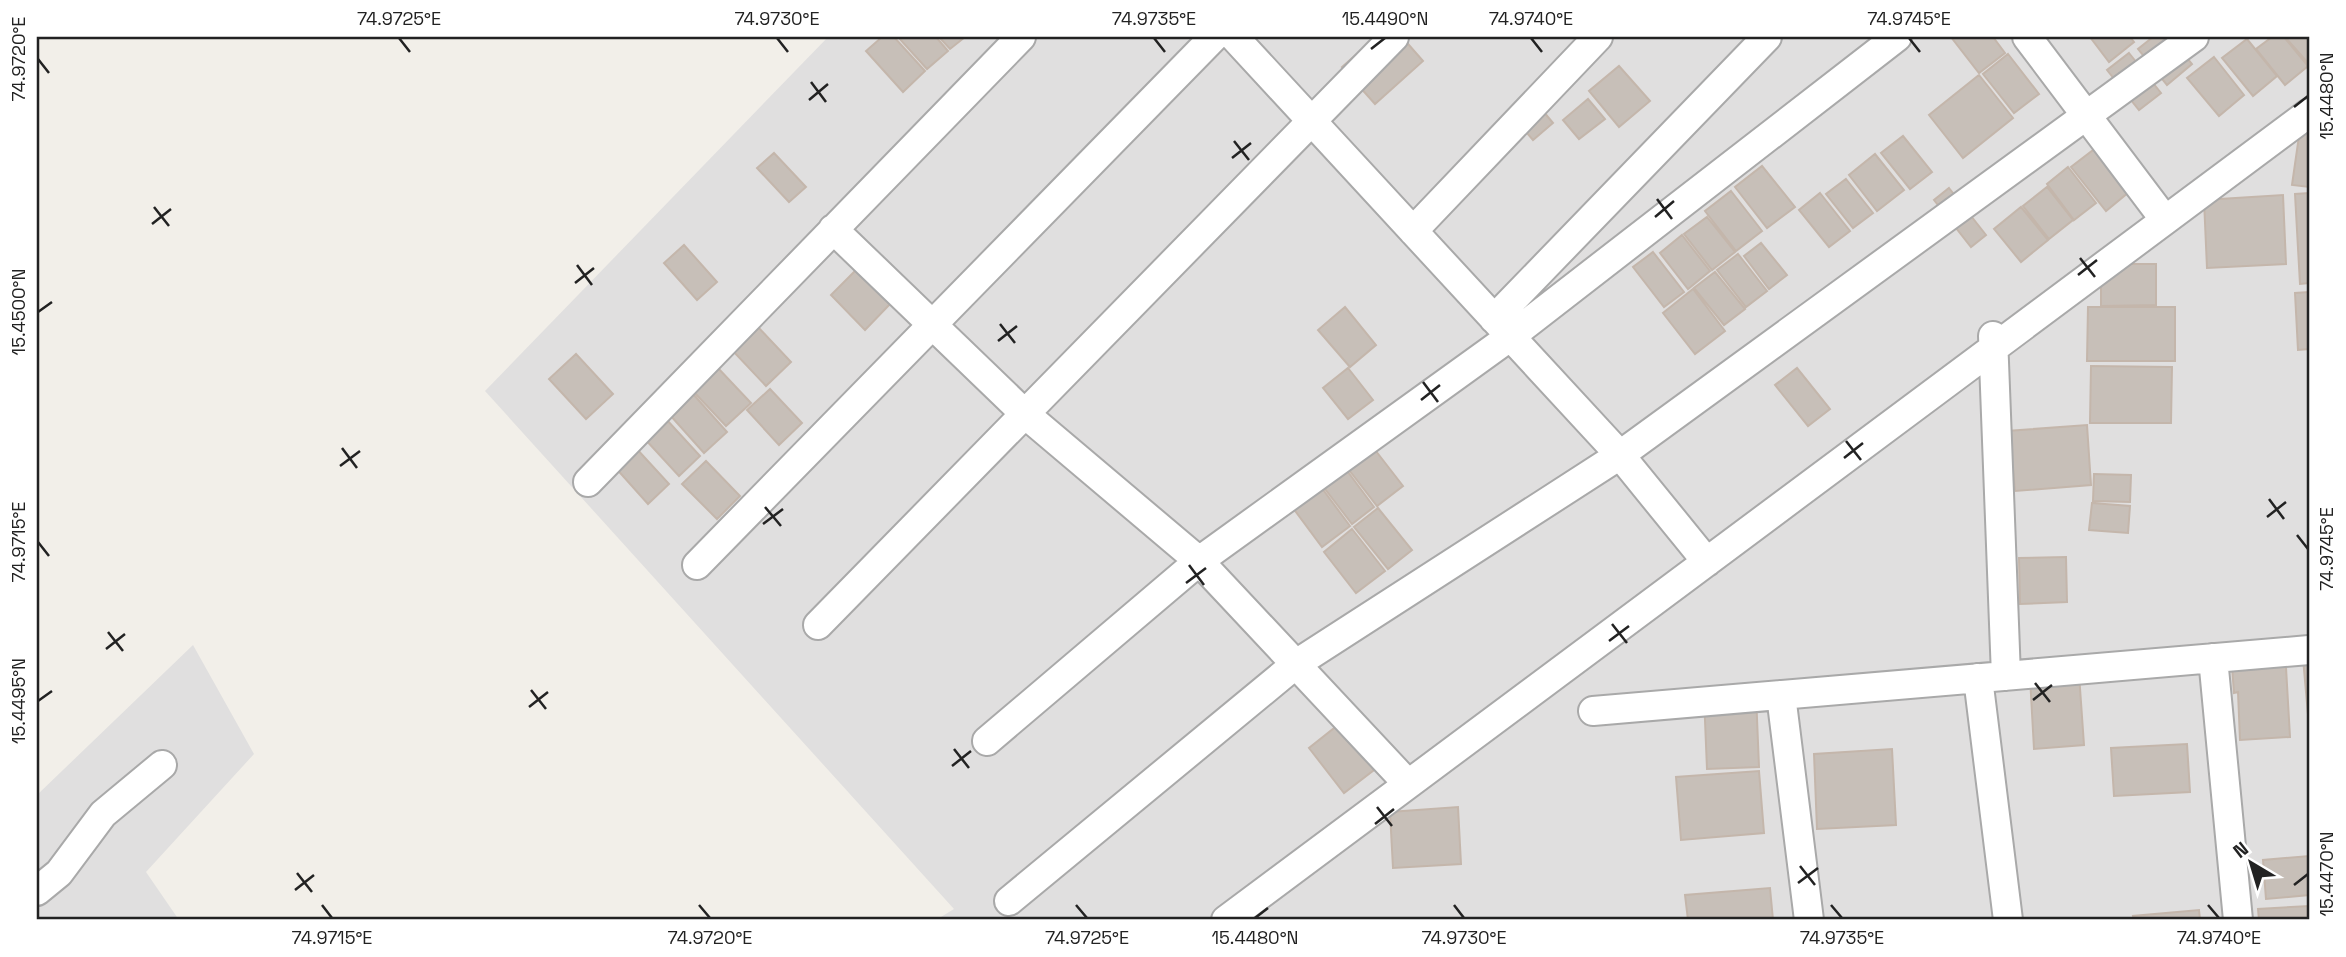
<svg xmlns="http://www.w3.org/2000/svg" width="2346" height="957" font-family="'Space Grotesk',sans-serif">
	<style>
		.residential { fill: #e0dfdf }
		.building { fill: #c7bfb8; stroke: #c4b6ab; stroke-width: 2 }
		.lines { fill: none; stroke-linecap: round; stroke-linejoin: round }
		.minor-casing { stroke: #a9a9a9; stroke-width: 32 }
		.minor { stroke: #fff; stroke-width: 28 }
		.ticks { fill: none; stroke: #222; stroke-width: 2.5 }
		.neatline { fill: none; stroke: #222; stroke-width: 2.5 }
		.ticks-label { font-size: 18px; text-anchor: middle; fill: #222 }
	</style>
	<rect width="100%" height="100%" fill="#f2efe9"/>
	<path class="residential" d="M 828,37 L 2309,37 L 2309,920 L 936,920 L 954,909 L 485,391 Z
		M 193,645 L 254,754 L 146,872 L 179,920 L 37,920 L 37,795 Z"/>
	<path class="building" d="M 882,37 L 894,37 L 925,71 L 903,92 L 866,51 Z
		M 898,37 L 936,37 L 948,51 L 927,69 Z
		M 939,37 L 965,37 L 950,49 Z
		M 1376,37 L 1402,37 L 1423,61 L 1375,104 L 1342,67 Z
		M 1951,37 L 1993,37 L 2005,53 L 1979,73 Z
		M 2090,37 L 2130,37 L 2134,42 L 2109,62 Z
		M 2153,37 L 2170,37 L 2192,64 L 2167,85 L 2138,49 Z
		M 2272,37 L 2284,37 L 2308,66 L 2285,85 L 2256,49 Z
		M 2285,37 L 2309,37 L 2309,62 L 2308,63 Z
		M 2247,39 L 2277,76 L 2253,96 L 2222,58 Z
		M 2129,53 L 2161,93 L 2139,110 L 2107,70 Z
		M 2008,54 L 2039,94 L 2014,113 L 1983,74 Z
		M 2214,57 L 2244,95 L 2219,116 L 2187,78 Z
		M 1619,66 L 1650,101 L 1619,127 L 1589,91 Z
		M 1979,75 L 2013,118 L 1963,158 L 1929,115 Z
		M 1528,93 L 1553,123 L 1533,140 L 1508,111 Z
		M 1588,99 L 1605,119 L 1579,139 L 1563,120 Z
		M 2301,122 L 2309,123 L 2309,187 L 2292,185 Z
		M 1903,136 L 1932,172 L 1910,189 L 1881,153 Z
		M 2101,144 L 2135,187 L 2106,211 L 2071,167 Z
		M 774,153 L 806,187 L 789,202 L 757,168 Z
		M 1875,154 L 1904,190 L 1877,211 L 1849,175 Z
		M 1762,166 L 1795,207 L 1767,228 L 1735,187 Z
		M 2068,167 L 2096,203 L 2074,220 L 2047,184 Z
		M 1846,179 L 1873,213 L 1853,228 L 1826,194 Z
		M 2047,187 L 2073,220 L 2049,239 L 2023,206 Z
		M 1949,188 L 1986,235 L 1971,247 L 1934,200 Z
		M 1731,191 L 1762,231 L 1736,251 L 1705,211 Z
		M 1820,193 L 1850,231 L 1829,247 L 1799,210 Z
		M 2309,193 L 2309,283 L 2300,284 L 2295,194 Z
		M 2283,195 L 2286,264 L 2207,268 L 2204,200 Z
		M 2021,207 L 2048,240 L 2021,262 L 1994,229 Z
		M 1707,217 L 1735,252 L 1712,270 L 1684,234 Z
		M 1682,235 L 1710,271 L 1688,289 L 1660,253 Z
		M 1761,243 L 1787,275 L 1769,289 L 1744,256 Z
		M 684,245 L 717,282 L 697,300 L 664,263 Z
		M 1653,252 L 1684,292 L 1664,307 L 1633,267 Z
		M 1738,254 L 1767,291 L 1746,307 L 1717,270 Z
		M 2101,264 L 2156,264 L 2156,305 L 2101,306 Z
		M 858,268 L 892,302 L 865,330 L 831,295 Z
		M 1715,272 L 1745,309 L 1724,325 L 1694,288 Z
		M 1693,289 L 1725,331 L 1695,354 L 1663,313 Z
		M 2309,292 L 2309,349 L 2298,350 L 2295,293 Z
		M 1345,307 L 1376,345 L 1350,367 L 1318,330 Z
		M 2088,307 L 2175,307 L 2175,361 L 2087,361 Z
		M 758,327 L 791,362 L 766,386 L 733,351 Z
		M 576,354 L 613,394 L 586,419 L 549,379 Z
		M 2091,366 L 2172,367 L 2171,423 L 2090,423 Z
		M 717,367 L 751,403 L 726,426 L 693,391 Z
		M 1348,368 L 1373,400 L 1348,419 L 1323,388 Z
		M 1797,368 L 1830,409 L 1808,426 L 1775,385 Z
		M 770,389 L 802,423 L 779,445 L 747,410 Z
		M 693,394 L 727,432 L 704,453 L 670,415 Z
		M 666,419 L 700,456 L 679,476 L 644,438 Z
		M 2087,425 L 2091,485 L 2015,491 L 2013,468 L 2010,469 L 2007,431 Z
		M 1372,446 L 1403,486 L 1377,506 L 1346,466 Z
		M 635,447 L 669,484 L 648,504 L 614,466 Z
		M 706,461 L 740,496 L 717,519 L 682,484 Z
		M 1345,468 L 1374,507 L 1352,524 L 1322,485 Z
		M 2094,474 L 2131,475 L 2130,502 L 2093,501 Z
		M 1321,487 L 1350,526 L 1322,547 L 1293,508 Z
		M 2092,503 L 2130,506 L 2128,533 L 2089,530 Z
		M 1378,508 L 1412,550 L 1388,569 L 1354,527 Z
		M 1352,529 L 1385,571 L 1356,593 L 1324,552 Z
		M 2066,557 L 2067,602 L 2020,604 L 2019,558 Z
		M 2285,650 L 2290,737 L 2240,740 L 2238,692 L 2234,693 L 2231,653 Z
		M 2303,658 L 2309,658 L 2309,726 Z
		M 2079,674 L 2084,745 L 2034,749 L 2030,677 Z
		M 1756,694 L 1759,767 L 1707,769 L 1704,696 Z
		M 1338,725 L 1374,770 L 1344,793 L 1309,748 Z
		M 2187,744 L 2190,792 L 2114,796 L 2111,748 Z
		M 1892,749 L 1896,825 L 1817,829 L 1814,754 Z
		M 1759,771 L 1764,833 L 1681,840 L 1676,777 Z
		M 1458,807 L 1461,864 L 1393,868 L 1390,812 Z
		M 2309,856 L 2309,895 L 2266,899 L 2263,860 Z
		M 1770,888 L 1773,920 L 1688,920 L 1685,895 Z
		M 2309,906 L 2309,920 L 2259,920 L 2258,909 Z
		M 2199,910 L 2200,920 L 2134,920 L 2133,916 Z"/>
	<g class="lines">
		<defs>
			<path id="minor" d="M 1234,37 L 1620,455 L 1707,562
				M 2027,37 L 2165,220
				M 833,229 L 1025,414 L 1199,561 L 1408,784
				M 1413,231 L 1598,37
				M 1494,319 L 1767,37
				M 1993,336 L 2006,676
				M 588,482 L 1021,37
				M 697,565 L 1214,37
				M 818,625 L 1394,37
				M 2213,658 L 2238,920
				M 1978,678 L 2008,920
				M 1781,695 L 1809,920
				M 1593,711 L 2309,650
				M 987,741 L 1199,561 L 1511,336 L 1897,37
				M 37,891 L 59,873 L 103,814 L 162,765
				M 1009,901 L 1296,664 L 1620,455 L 2194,37
				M 1226,920 L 2309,113"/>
		</defs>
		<use href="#minor" class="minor-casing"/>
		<use href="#minor" class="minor"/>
	</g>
	<path class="ticks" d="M 399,38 L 410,52M 777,38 L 788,52M 1154,38 L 1165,52M 1531,38 L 1542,52M 1909,38 L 1920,52M 1371,49 L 1385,38M 38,59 L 49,73M 811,82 L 826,102M 809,100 L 828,84M 2294,107 L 2308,96M 1234,141 L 1249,160M 1232,158 L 1251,143M 1657,199 L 1672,219M 154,207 L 169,226M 1655,217 L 1674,201M 152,224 L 171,209M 2080,258 L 2095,277M 577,265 L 592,285M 2078,275 L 2097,260M 575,283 L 594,268M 38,312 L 52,302M 1000,324 L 1015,343M 998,341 L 1017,326M 1423,382 L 1438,402M 1421,400 L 1440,385M 1846,441 L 1861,460M 342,448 L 357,468M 1844,458 L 1863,443M 340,466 L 360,451M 2269,499 L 2284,519M 765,507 L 781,526M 2267,517 L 2286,502M 763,524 L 783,509M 2297,535 L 2308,549M 38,542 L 49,556M 1189,565 L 1204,585M 1186,583 L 1206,568M 1612,624 L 1627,643M 108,632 L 123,651M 1609,641 L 1629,626M 106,649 L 125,634M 2035,683 L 2050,702M 531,690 L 546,709M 2033,700 L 2052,685M 38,701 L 52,691M 529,707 L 548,692M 954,749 L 969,768M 952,766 L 971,751M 1377,807 L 1392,826M 1375,824 L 1394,809M 1800,866 L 1815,885M 297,873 L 312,892M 1798,883 L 1818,868M 2294,885 L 2308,874M 295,890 L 314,875M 322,905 L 332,918M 699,905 L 710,918M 1076,905 L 1087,918M 1454,905 L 1464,918M 1831,905 L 1842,918M 2208,905 L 2219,918M 1255,918 L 1268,908"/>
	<rect width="2346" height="957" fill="none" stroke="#ffffff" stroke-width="77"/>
	<g transform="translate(2251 863) rotate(322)" stroke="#ffffff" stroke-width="5" paint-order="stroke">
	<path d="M0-5L12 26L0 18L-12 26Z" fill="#222222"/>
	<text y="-10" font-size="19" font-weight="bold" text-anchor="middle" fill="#222222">N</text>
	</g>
	<rect x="38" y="38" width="2270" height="880" class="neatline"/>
	<g class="ticks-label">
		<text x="399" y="25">74.9725°E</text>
		<text x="777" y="25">74.9730°E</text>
		<text x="1154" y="25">74.9735°E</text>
		<text x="1385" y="25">15.4490°N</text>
		<text x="1531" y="25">74.9740°E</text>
		<text x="1909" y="25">74.9745°E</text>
		<text transform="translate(19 59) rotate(-90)" y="6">74.9720°E</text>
		<text transform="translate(2327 96) rotate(-90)" y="6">15.4480°N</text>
		<text transform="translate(19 312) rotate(-90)" y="6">15.4500°N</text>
		<text transform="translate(19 542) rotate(-90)" y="6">74.9715°E</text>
		<text transform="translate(2327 549) rotate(-90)" y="6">74.9745°E</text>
		<text transform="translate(19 701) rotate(-90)" y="6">15.4495°N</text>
		<text transform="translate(2327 874) rotate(-90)" y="6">15.4470°N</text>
		<text x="332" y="944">74.9715°E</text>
		<text x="710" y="944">74.9720°E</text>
		<text x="1087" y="944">74.9725°E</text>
		<text x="1255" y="944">15.4480°N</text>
		<text x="1464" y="944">74.9730°E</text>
		<text x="1842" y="944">74.9735°E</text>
		<text x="2219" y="944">74.9740°E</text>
	</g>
</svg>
